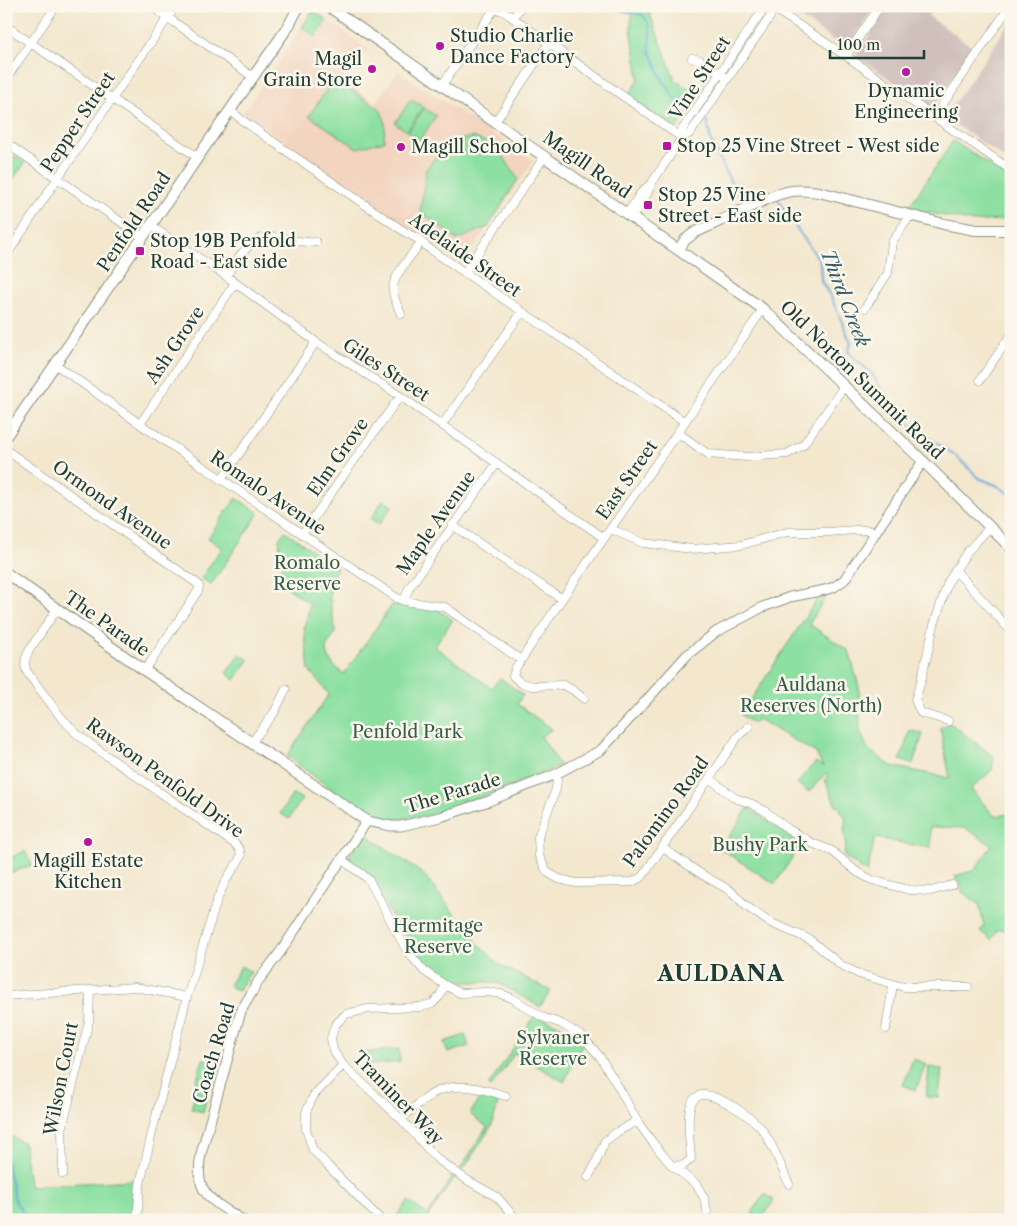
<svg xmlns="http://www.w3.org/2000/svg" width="1017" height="1226" font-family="'Libre Caslon Text',serif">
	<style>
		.built { fill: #f3d4bf }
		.industrial { fill: #cfc0bb }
		.green { fill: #8de0a2; stroke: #568e6b }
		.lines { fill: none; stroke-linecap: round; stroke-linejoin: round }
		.stream { stroke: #61a7d7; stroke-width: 2 }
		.minor-casing { stroke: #899281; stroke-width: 9 }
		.tertiary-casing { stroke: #899281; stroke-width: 11 }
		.secondary-casing { stroke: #899281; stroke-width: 12 }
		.minor { stroke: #fff; stroke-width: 8 }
		.tertiary { stroke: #fff; stroke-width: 9 }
		.secondary { stroke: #fff; stroke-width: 10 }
		.poi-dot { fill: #b5179e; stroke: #fbf7ec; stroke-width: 2 }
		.labels { text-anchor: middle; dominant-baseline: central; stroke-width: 5; stroke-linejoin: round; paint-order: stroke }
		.poi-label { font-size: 18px; fill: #1f3d34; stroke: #fbf7ec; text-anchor: start }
		.street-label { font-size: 18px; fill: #1f3d34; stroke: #fbf7ec }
		.park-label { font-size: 18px; fill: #355e4a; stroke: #fbf7ec }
		.water-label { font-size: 19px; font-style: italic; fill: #335d65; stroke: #fbf7ec }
		.district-label { font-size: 22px; font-weight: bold; letter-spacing: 1px; fill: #1f3d34; stroke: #fbf7ec }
	</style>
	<rect width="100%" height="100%" fill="#fbf7ec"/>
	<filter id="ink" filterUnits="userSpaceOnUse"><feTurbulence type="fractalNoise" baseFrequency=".02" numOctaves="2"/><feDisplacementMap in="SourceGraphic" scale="10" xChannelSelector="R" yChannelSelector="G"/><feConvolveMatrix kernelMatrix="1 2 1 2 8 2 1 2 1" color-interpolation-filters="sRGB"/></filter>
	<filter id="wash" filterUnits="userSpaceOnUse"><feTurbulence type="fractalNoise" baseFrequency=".0096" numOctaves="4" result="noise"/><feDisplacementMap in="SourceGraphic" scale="20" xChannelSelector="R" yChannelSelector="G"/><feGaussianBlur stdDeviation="1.12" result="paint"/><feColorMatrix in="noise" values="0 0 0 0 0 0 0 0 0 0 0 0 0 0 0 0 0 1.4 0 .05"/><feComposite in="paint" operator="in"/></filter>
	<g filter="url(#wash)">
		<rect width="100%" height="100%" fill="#f3e7ce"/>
		<path class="built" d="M 328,21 L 368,49 L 346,82 L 376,103 L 398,71 L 531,159 L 532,163 L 462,264 L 243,113 L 301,28 L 317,39 Z"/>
		<path class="industrial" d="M 809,6 L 875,6 L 846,49 L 801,18 Z
			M 889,6 L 934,6 L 928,16 L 973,47 L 933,108 L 855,56 Z
			M 1011,21 L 1011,155 L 1007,160 L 945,117 Z"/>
		<path class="green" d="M 632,7 L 648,9 L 675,80 L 700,95 L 675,130 L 628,97 L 639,79 L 631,28 Z
			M 312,12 L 315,12 L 327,20 L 316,37 L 302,27 Z
			M 334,78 L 380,109 L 385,121 L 384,141 L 357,148 L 309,116 Z
			M 411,99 L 423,107 L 407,131 L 395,123 Z
			M 424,108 L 436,116 L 420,140 L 408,132 Z
			M 473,137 L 497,147 L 518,179 L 488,227 L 457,240 L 420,211 L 426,169 L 448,142 Z
			M 953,141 L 1011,179 L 1011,219 L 973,222 L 908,208 Z
			M 6,150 L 25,163 L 6,189 Z
			M 236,498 L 259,513 L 211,585 L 201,578 L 222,548 L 208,538 Z
			M 383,500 L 392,506 L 379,525 L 371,519 Z
			M 285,531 L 337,568 C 325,587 331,610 336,631 L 326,647 C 328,659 333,667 344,674 L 392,605 L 434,607 L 453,620 L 434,646 L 491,688 L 500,678 L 523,695 L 517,704 L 552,729 L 541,736 L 560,766 L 453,808 L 425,816 L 396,820 L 375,818 L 364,814 L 287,756 L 329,694 L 309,670 L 304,627 L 310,604 L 284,585 L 279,539 Z
			M 826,597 L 809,624 L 849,651 L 859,687 L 860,731 L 868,749 L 891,766 L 950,778 L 940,728 L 950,723 L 994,757 L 992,770 L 971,789 L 994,816 L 1011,814 L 1011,929 L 997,930 L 991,940 L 980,931 L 984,926 L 979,904 L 962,892 L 960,882 L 957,882 L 955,876 L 975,870 L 992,845 L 965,828 L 930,827 L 931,848 L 875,838 L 867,873 L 844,856 L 846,842 L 844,829 L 846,818 L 840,810 L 841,808 L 835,804 L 825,780 L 828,776 L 826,773 L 809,792 L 797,784 L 805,773 L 816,762 L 823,767 L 816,753 L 758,719 L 754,724 L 741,715 L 818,598 Z
			M 240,654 L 249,660 L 235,680 L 226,673 Z
			M 910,730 L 923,734 L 913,764 L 900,760 Z
			M 293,794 L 302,799 L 289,819 L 280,813 Z
			M 748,808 L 801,844 L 775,884 L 721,849 Z
			M 364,833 L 423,874 L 476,941 L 500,965 L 551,991 L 540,1007 L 500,984 L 487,982 L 455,982 L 425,963 L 414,950 L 387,908 L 370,877 L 347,860 Z
			M 25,851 L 32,865 L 6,875 L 6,860 Z
			M 241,966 L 251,972 L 238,991 L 229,985 Z
			M 535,1015 L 570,1030 L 584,1041 L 564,1082 L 515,1053 L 492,1086 L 488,1086 Z
			M 465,1035 L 469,1046 L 448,1053 L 444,1042 Z
			M 399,1049 L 400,1062 L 369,1065 L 368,1052 Z
			M 203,1059 L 216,1062 L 203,1112 L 191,1109 L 197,1087 L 203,1088 L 195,1086 Z
			M 913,1059 L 926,1064 L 916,1090 L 903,1085 Z
			M 929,1067 L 942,1069 L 939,1098 L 926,1097 Z
			M 482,1094 L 498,1103 L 492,1125 L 463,1170 L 460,1169 L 487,1127 L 470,1114 Z
			M 6,1131 L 10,1136 L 24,1143 L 29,1186 L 135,1180 L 133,1220 L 13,1220 L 6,1216 Z
			M 454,1174 L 456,1175 L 426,1220 L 394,1220 L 408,1201 L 428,1215 Z
			M 764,1194 L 774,1200 L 762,1219 L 752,1213 Z"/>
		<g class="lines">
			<path class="stream" d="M 601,6 L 643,15 L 650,26 L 650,50 L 661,77 L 676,100 L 689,102
				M 707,121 L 711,141 L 735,191 L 745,197 L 753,196 L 762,192 L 771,192 L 773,194
				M 778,199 L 783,209 L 820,261 L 821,281 L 831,297 L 851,343 L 848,352 L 872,374 L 898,417 L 956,456 L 979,478 L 998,486 L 1011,495
				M 6,1161 L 16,1203 L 29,1220"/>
		</g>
	</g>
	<g filter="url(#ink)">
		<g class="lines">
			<defs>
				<path id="minor" d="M 151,6 L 253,77
					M 779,12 L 846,56 L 1011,170
					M 513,18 L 521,6
					M 6,26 L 197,157
					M 846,56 L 880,6
					M 692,58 L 700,60 L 724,76
					M 6,79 L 56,6
					M 442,85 L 493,11 C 500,7 507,13 513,18 L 682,138
					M 230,110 L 242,120 L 269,139 L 405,232 L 418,239 L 427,247 L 685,422
					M 934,117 L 1010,6
					M 495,122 L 549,43
					M 682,138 L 689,134 L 691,132 L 770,17
					M 6,143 L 143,237
					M 628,213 L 640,194 L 648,186
					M 632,217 L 645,198 L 653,181 L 682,138 L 682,130 L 684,127 L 762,11
					M 151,226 L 226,276 L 316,342 L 400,396 L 604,538
					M 6,256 L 57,179 L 176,6
					M 464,273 L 545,156
					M 226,276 C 236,262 247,241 265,237 C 272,236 282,238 289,239 C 298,241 306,243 316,242
					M 865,308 L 888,273 L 892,242 L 910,216
					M 401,314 C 398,307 394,299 393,291 C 391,278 410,258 417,247 L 421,243
					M 55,364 L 140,424 L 397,598 L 404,601 L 445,607 L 521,660
					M 980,380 L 1011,335
					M 140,424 L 235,283
					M 442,425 L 522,312
					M 678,433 L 708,454 L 747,457 L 787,454 L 803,445 L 844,386
					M 6,450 L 198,584 L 199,586 L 198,591 L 150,663 L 144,670
					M 221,480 L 316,342
					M 452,525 L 562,599
					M 611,529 L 643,543 L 692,549 L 741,545 L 787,532 L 828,532 L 856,530 L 868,530 L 875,533
					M 302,534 L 400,396
					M 955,570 L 1011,631
					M 404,601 L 409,588 L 497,463
					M 57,609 L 30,649 L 26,657 L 25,665 L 27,672 L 60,716 L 77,734 L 94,747 L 235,844 L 240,850 L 241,856 L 238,862 L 226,880 L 217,900 L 187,997 L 155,1120 L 140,1184 L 137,1220
					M 584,699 L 573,690 L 563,685 L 533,686 L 521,683 L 513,676 L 515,669 L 562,599 L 763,309
					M 948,721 L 921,713 L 915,700 L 921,681 L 934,625 L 948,582 L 967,552 L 990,527
					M 252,742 L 274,713 L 286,689
					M 556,774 L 557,780 L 556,789 L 538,837 L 539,856 L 547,872 L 559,879 L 576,883 L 632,882 L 642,877 L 739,735 L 749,727
					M 710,779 L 735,798 L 752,804 L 765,811 L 788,829 L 812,843 L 832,851 L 857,872 L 872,880 L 909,890 L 931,891 L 952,885
					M 663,848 L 701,874 L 731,891 L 746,906 L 769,922 L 809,939 L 841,965 L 859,974 L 904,987 L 968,987
					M 342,860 L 362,874 L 369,880 L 407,951 L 424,971 L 445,985 L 460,993 L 487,992 L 501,994 L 512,998 L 542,1017 L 562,1024 L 583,1037 L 600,1057 L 619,1088 L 637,1121 L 653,1143 L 672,1166 L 696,1184 L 704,1198 L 707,1211
					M 445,985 L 440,996 L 432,1004 L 420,1007 L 368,1009 L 346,1014 L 335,1025 L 331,1038 L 333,1050 L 343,1065 L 401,1119 L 437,1159 L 467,1180 L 497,1197 L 517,1220
					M 6,996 L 135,987 L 187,997
					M 886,1029 L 893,984
					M 343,1065 L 314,1095 L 306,1112 L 306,1129 L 313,1150 L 328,1166 L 381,1220
					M 401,1119 C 411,1110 421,1101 432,1094 C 454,1080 483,1089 506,1096
					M 672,1166 L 684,1165 L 691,1159 C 690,1144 686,1118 691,1105 C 692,1099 699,1094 705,1095 C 720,1096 752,1117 761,1128 C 773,1143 781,1167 789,1184
					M 63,1174 L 62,1129 L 89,1021 L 90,990
					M 588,1177 L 595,1165 L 605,1141 L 617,1132 L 637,1121"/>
				<path id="tertiary" d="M 242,1220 C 209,1199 192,1192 202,1150 L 241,1011 L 259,980 L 281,951 L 367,821 L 391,826 L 401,826 L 440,817 L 489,801 L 556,774 L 601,750 L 636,712 L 687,655 L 716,632 L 763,607 L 790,597 L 825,590 L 834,587 L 844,580 L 923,461"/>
				<path id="secondary" d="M 328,6 L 763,309 L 923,461 L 1011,548
					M 679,249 L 685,240 L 694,233 L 771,197 C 789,190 800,189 819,192 L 944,224 L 976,230 L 1011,230
					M 6,436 L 253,77 L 288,27 L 299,6
					M 6,573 L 144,670 L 367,821"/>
			</defs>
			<use href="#minor" class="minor-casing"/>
			<use href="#tertiary" class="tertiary-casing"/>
			<use href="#secondary" class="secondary-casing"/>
			<use href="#minor" class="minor"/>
			<use href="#tertiary" class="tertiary"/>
			<use href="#secondary" class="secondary"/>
		</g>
	</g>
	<g class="poi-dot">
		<circle cx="440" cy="46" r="5"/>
		<circle cx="372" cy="69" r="5"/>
		<circle cx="906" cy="72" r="5"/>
		<rect x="662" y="141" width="10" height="10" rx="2.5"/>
		<circle cx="401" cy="147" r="5"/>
		<rect x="643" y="200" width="10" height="10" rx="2.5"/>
		<rect x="135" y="246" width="10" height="10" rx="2.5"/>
		<circle cx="88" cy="842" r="5"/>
	</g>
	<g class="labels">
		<g class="poi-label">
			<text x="450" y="36">Studio Charlie<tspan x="450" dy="21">Dance Factory</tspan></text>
			<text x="362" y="59" text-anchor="end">Magil<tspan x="362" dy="21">Grain Store</tspan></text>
			<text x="906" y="91" text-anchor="middle">Dynamic<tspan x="906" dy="21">Engineering</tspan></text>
			<text x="677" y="146">Stop 25 Vine Street - West side</text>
			<text x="411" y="147">Magill School</text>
			<text x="658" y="195">Stop 25 Vine<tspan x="658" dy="21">Street - East side</tspan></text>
			<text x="150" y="241">Stop 19B Penfold<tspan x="150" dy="21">Road - East side</tspan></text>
			<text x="88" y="861" text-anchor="middle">Magill Estate<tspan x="88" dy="21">Kitchen</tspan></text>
		</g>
		<g class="street-label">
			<text transform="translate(700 78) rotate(-57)">Vine Street</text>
			<text transform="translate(78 122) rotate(-56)">Pepper Street</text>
			<text transform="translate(587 165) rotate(35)">Magill Road</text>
			<text transform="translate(134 222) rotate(-56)">Penfold Road</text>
			<text transform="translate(465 255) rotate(35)">Adelaide Street</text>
			<text transform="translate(175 345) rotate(-56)">Ash Grove</text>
			<text transform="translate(386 370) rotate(33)">Giles Street</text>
			<text transform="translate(862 380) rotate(44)">Old Norton Summit Road</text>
			<text transform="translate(338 457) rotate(-55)">Elm Grove</text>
			<text transform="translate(627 480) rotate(-55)">East Street</text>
			<text transform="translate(268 493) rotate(34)">Romalo Avenue</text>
			<text transform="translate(112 505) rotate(35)">Ormond Avenue</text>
			<text transform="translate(436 523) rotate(-55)">Maple Avenue</text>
			<text transform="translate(107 624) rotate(35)">The Parade</text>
			<text transform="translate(165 778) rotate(36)">Rawson Penfold Drive</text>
			<text transform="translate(453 793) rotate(-17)">The Parade</text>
			<text transform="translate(666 812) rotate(-54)">Palomino Road</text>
			<text transform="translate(214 1053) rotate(-73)">Coach Road</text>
			<text transform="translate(61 1079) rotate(-79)">Wilson Court</text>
			<text transform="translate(398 1098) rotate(46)">Traminer Way</text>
		</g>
		<g class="park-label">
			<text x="307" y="563">Romalo<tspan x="307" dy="21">Reserve</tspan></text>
			<text x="811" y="685">Auldana<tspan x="811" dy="21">Reserves (North)</tspan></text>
			<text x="407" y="732">Penfold Park</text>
			<text x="760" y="845">Bushy Park</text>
			<text x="438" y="926">Hermitage<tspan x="438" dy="21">Reserve</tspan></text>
			<text x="553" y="1038">Sylvaner<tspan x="553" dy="21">Reserve</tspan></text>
		</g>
		<g class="water-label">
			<text transform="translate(845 298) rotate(69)">Third Creek</text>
		</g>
		<g class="district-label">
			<text x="721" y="973">AULDANA</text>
		</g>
	</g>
	<rect width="1017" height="1226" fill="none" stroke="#fbf7ec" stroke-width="25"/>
	<path d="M830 50v8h94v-8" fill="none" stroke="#1f3d34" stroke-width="2.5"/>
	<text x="837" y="50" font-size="15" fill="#1f3d34" stroke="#fbf7ec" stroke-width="4" paint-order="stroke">100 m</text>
</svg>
